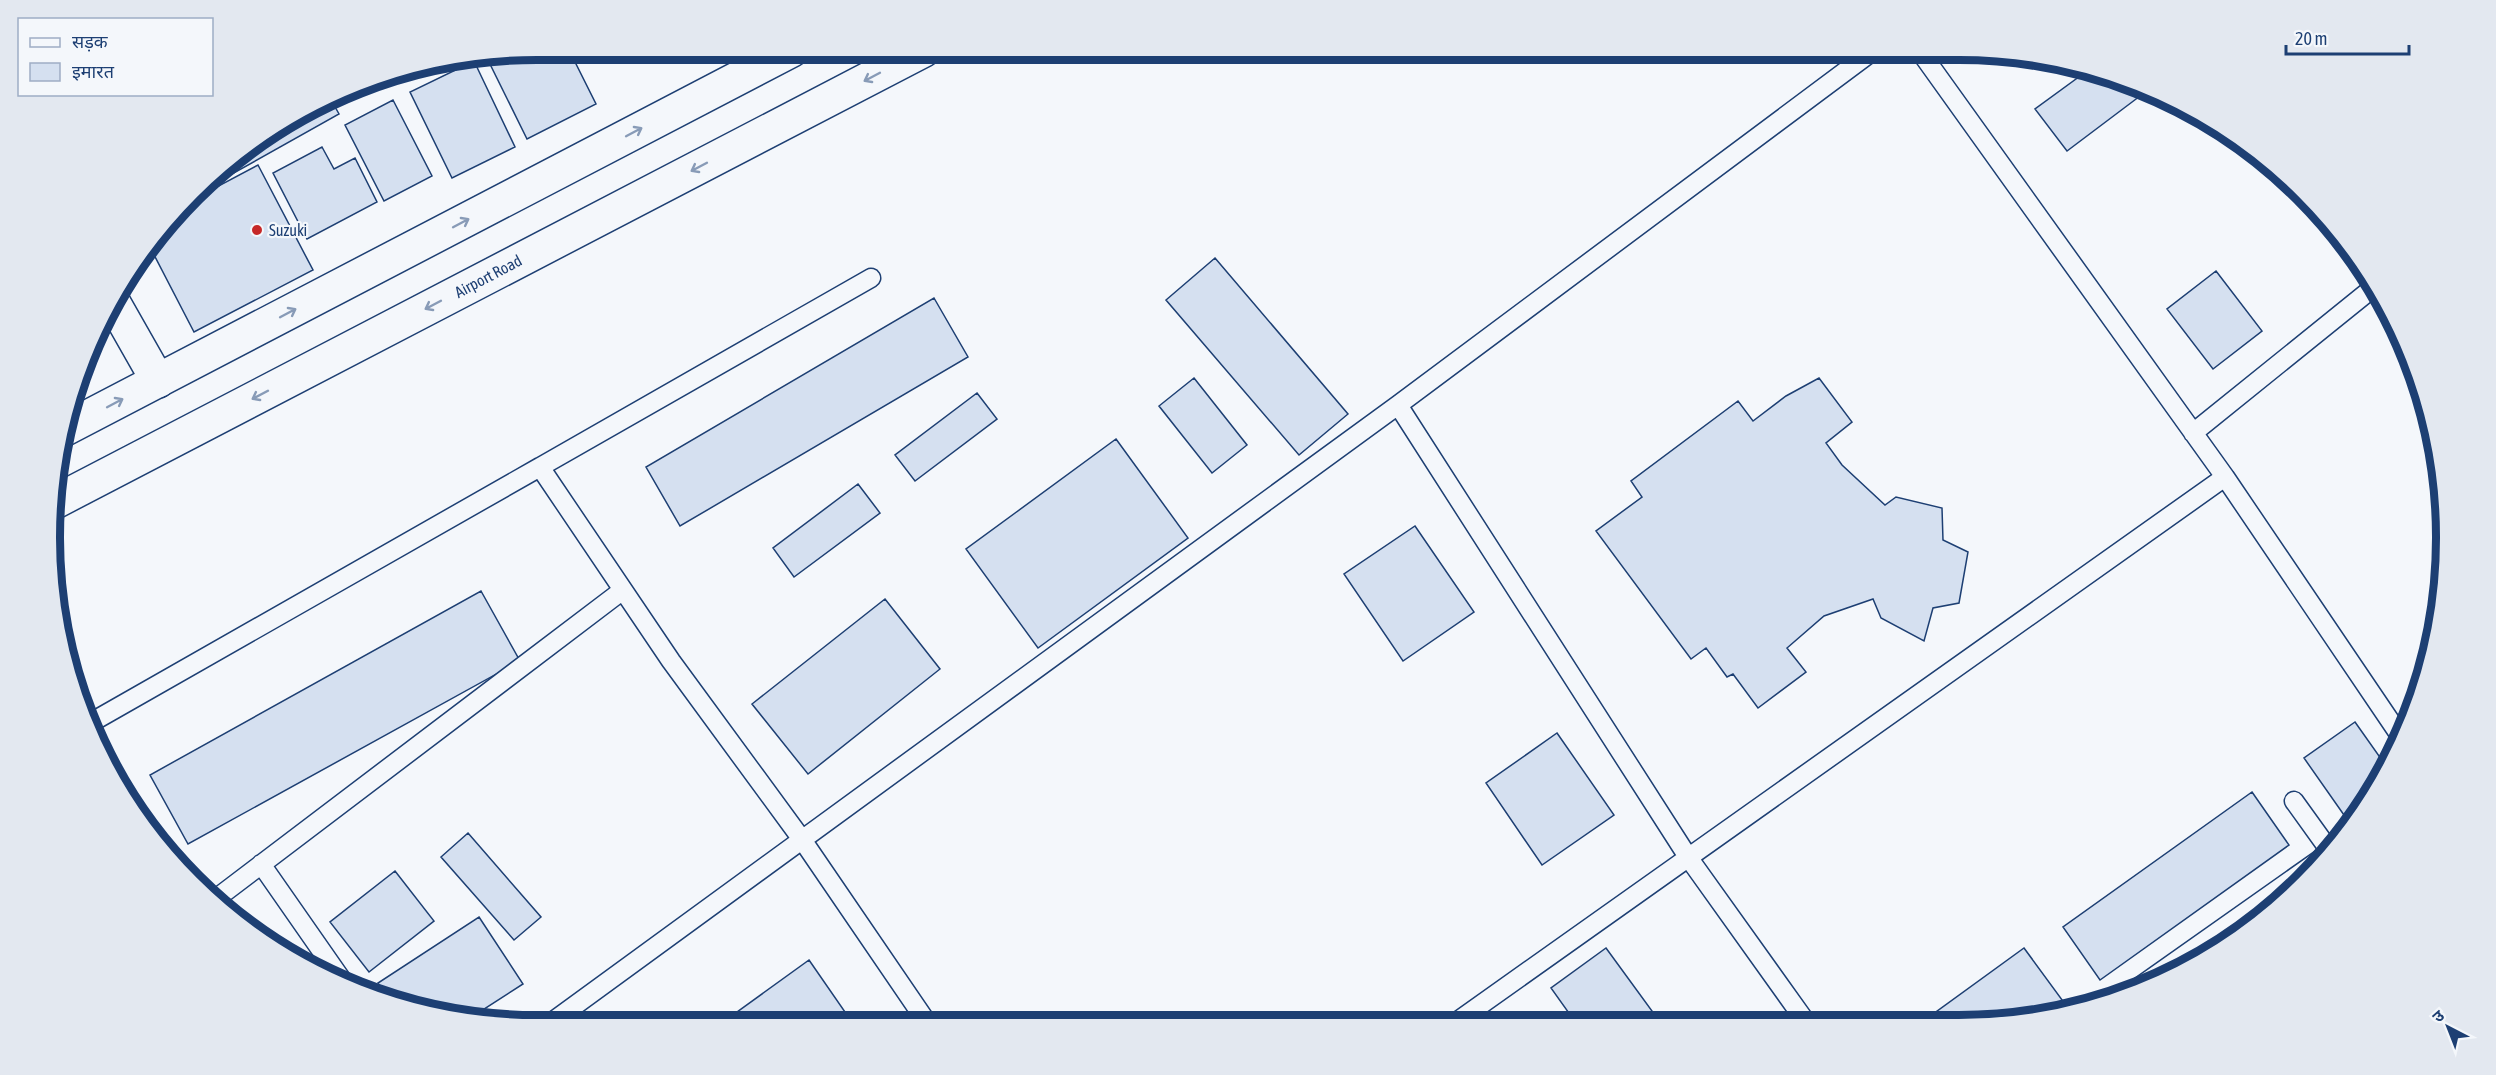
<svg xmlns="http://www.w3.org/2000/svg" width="2496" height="1075" font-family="'Asap Condensed','Noto Sans Devanagari',sans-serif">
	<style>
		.building { fill: #d5e0f0; stroke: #1d3f73; stroke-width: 1.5 }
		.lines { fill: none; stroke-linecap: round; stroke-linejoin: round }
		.service-casing { stroke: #1d3f73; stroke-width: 21 }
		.minor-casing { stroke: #1d3f73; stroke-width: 36 }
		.primary-casing { stroke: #1d3f73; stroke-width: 36 }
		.service { stroke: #f4f7fb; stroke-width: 18 }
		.minor { stroke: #f4f7fb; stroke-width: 33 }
		.primary { stroke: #f4f7fb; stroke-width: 33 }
		.oneway { stroke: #889bb7 }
		.poi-dot { fill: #c62828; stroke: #f4f7fb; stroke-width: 2 }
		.labels { text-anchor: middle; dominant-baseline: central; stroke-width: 4.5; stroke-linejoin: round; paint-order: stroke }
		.poi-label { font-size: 16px; fill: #1d3f73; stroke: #f4f7fb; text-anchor: start }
		.street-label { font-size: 16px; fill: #1d3f73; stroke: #f4f7fb }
		.rim { fill: none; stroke: #1d3f73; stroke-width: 8 }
	</style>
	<rect width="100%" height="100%" fill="#f4f7fb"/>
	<path class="building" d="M 538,50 L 569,50 L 596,104 L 527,139 L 487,58 Z
		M 474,61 L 515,147 L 452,178 L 410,92 Z
		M 409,71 L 389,82 L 385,75 Z
		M 2087,71 L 2116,76 L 2148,90 L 2067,151 L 2035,109 Z
		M 330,98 L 339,114 L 232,174 L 226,163 L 294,115 Z
		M 393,100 L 432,176 L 384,201 L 345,125 Z
		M 322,147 L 334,169 L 355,158 L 377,202 L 307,239 L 273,173 Z
		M 258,165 L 313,270 L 194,332 L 151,249 L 192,200 Z
		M 1215,258 L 1348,414 L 1299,455 L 1166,300 Z
		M 2216,271 L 2262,331 L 2213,369 L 2167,309 Z
		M 934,298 L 968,357 L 680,526 L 646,467 Z
		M 1194,378 L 1247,445 L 1212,473 L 1159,406 Z
		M 1819,378 L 1852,422 L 1826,443 L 1842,465 L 1885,505 L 1896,497 L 1942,508 L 1943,540 L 1968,552 L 1959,603 L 1933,608 L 1924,641 L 1881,618 L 1873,599 L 1824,616 L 1787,648 L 1806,672 L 1758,708 L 1733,674 L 1727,677 L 1706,648 L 1691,659 L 1596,531 L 1642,497 L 1631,481 L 1738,401 L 1753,421 L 1786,396 Z
		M 977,393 L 997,419 L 915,481 L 895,455 Z
		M 1116,439 L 1188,538 L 1038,648 L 966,549 Z
		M 858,484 L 880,513 L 794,577 L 773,548 Z
		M 1415,526 L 1474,612 L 1403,661 L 1344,574 Z
		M 481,591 L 520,661 L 188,844 L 150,775 Z
		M 885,599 L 940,669 L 808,774 L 752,704 Z
		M 2355,722 L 2384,763 L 2351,825 L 2304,758 Z
		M 1557,733 L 1614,815 L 1542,865 L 1486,783 Z
		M 2252,792 L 2289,845 L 2100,980 L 2063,927 Z
		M 468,833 L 541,917 L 514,940 L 441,857 Z
		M 395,871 L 434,921 L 369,972 L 330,922 Z
		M 479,917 L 523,984 L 475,1015 L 390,1001 L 378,983 Z
		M 1606,948 L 1660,1022 L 1576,1023 L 1551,988 Z
		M 2024,948 L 2068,1008 L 2023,1021 L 1922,1022 Z
		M 809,960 L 854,1025 L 719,1025 Z"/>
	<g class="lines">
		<defs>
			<path id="service" d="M 1919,50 L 2225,477 L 2399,734
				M 1398,405 L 1688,857 L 1806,1022
				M 2193,433 L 2374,287
				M 540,467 L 871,278
				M 92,722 L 540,467 L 671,661 L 803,841 L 928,1024
				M 2294,801 L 2330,851
				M 261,864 L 344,983
				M 213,901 L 623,590
				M 2132,992 L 2322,858
				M 1455,1023 L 2225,477
				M 548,1025 L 1398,405 L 1874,50"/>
			<path id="minor" d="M 112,300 L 158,381"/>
			<path id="primary" d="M 63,430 L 792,50
				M 53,503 L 924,50"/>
		</defs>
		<use href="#service" class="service-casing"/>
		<use href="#minor" class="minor-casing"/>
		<use href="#primary" class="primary-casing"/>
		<use href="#service" class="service"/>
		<use href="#minor" class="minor"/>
		<use href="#primary" class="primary"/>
	</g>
	<defs><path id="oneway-shaft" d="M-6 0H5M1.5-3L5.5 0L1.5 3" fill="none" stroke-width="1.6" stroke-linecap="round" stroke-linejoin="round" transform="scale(1.5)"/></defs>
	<g class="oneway">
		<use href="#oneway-shaft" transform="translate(872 77) rotate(152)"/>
		<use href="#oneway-shaft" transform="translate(634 132) rotate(-28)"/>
		<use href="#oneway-shaft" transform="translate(699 167) rotate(152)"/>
		<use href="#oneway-shaft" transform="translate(461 223) rotate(-28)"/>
		<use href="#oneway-shaft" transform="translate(433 305) rotate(152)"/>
		<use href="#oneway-shaft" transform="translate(288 313) rotate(-28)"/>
		<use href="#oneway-shaft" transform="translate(260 395) rotate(152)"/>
		<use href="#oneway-shaft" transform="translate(115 403) rotate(-28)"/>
	</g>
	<circle class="poi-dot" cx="257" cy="230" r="6"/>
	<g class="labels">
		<g class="poi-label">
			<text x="269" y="230">Suzuki</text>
		</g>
		<g class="street-label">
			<text transform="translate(488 276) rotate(-28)">Airport Road</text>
		</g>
	</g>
	<path d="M0 0H2496V1075H0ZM537 60H1959A477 477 0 0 1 2436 537V538A477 477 0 0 1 1959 1015H537A477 477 0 0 1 60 538V537A477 477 0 0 1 537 60Z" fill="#e3e8f0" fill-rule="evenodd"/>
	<path class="rim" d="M537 60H1959A477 477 0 0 1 2436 537V538A477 477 0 0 1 1959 1015H537A477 477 0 0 1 60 538V537A477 477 0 0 1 537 60Z"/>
	<rect x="18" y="18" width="195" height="78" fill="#f4f7fb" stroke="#9eadc5" stroke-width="1.5"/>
	<rect x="30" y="38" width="30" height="9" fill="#f4f7fb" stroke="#9eadc5" stroke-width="1.5"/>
	<text x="72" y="48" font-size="18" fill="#1d3f73">सड़क</text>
	<rect x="30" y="63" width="30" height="18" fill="#d5e0f0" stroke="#9eadc5" stroke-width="1.5"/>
	<text x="72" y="78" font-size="18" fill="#1d3f73">इमारत</text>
	<g transform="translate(2448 1027) rotate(318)" stroke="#f4f7fb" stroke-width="4.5" paint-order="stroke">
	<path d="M0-4.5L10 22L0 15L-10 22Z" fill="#1d3f73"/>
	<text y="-9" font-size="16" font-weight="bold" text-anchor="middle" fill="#1d3f73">उ</text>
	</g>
	<path d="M2286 45v9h123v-9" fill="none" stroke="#1d3f73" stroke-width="3"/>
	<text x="2295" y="45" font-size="18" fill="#1d3f73" stroke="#f4f7fb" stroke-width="4.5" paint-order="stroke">20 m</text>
</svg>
